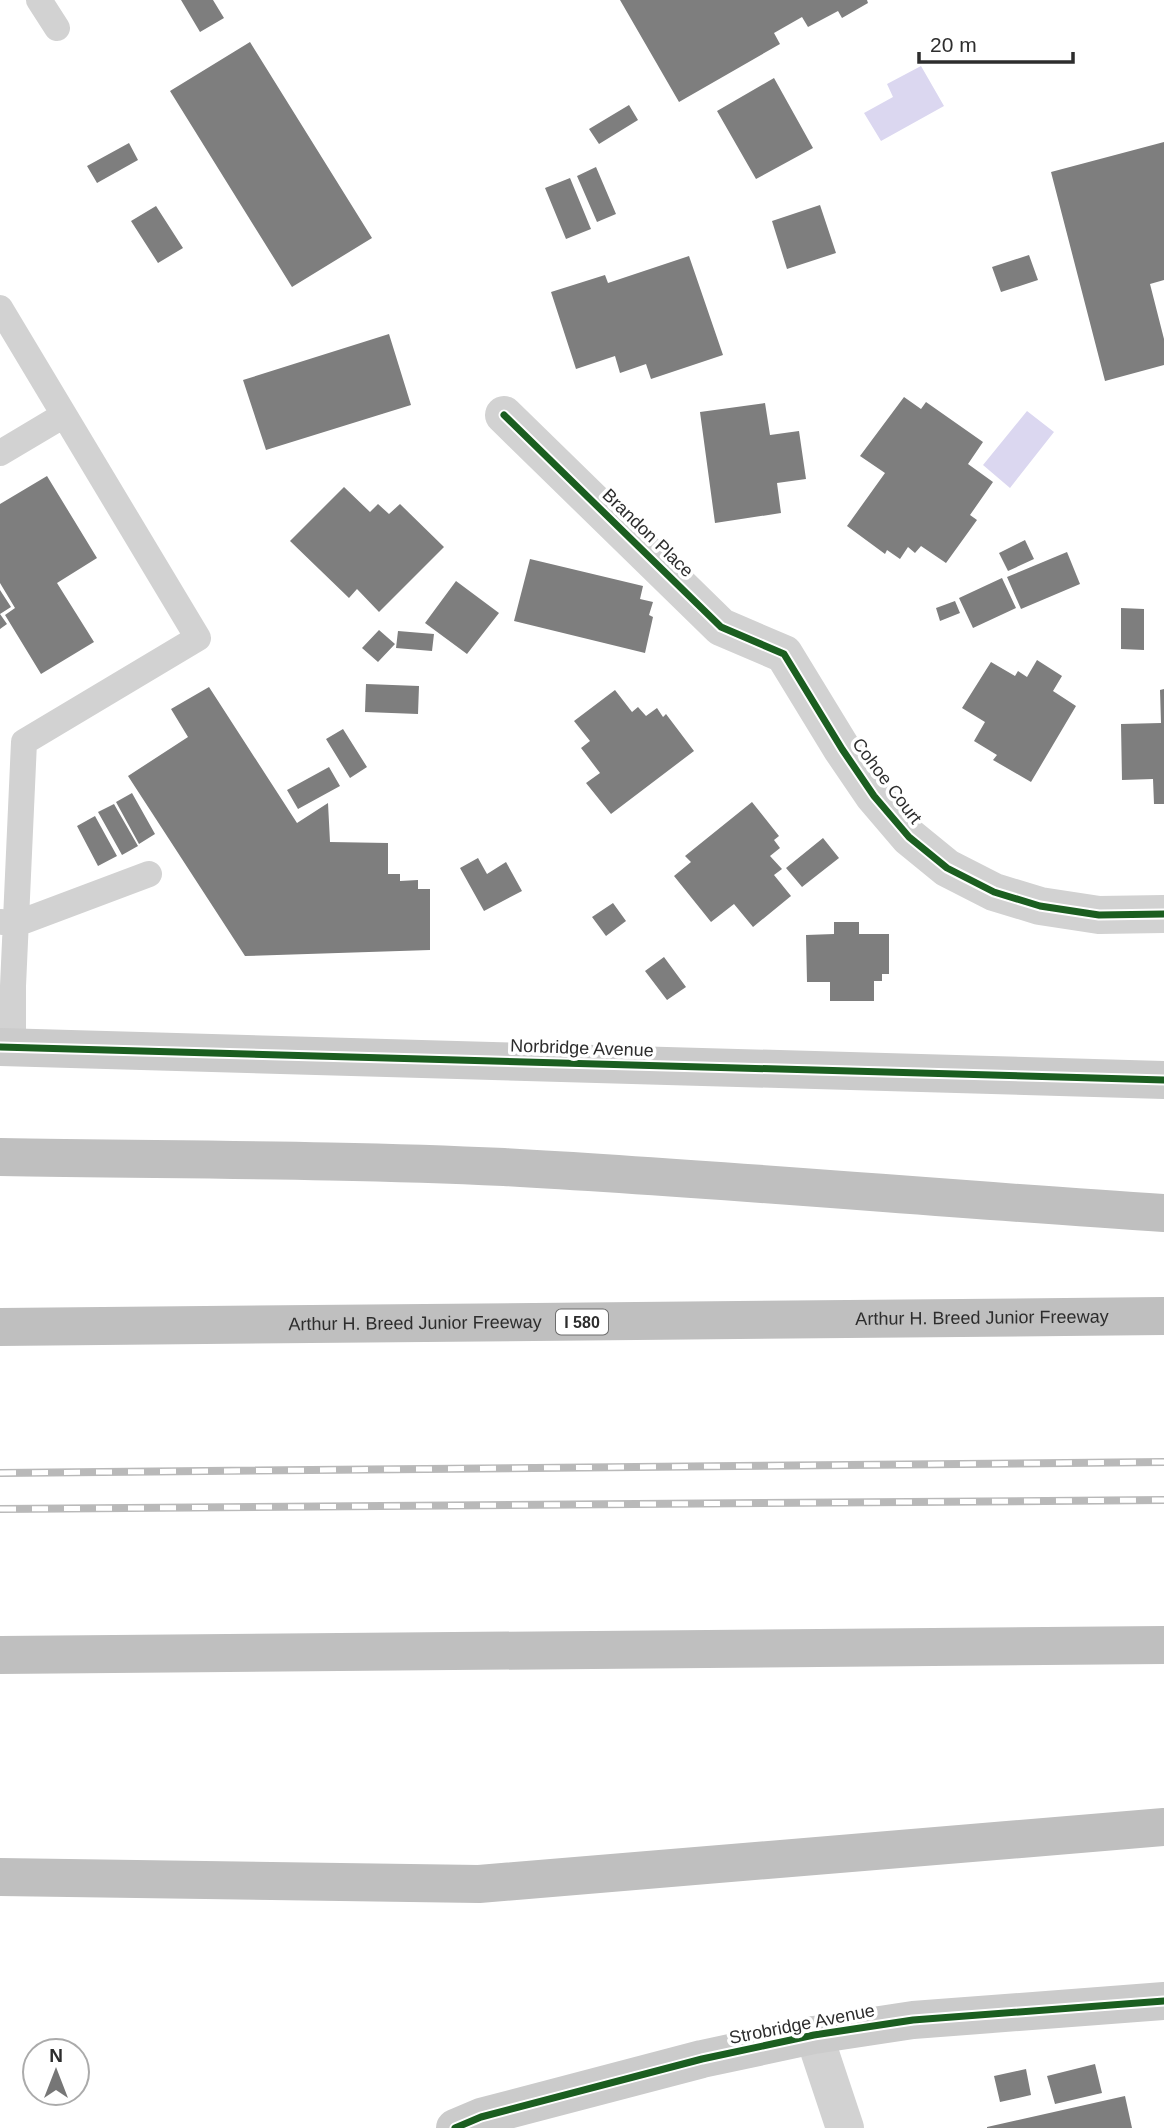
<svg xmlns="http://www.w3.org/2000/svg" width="1164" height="2128" font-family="Arial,sans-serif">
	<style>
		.water { fill: #dbd7f0 }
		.building { fill: #7e7e7e }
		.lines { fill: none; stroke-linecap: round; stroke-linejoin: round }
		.lane { stroke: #d2d2d2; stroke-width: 26 }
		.street { stroke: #d2d2d2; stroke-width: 38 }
		.secondary { stroke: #cbcbcb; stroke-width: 38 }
		.highway { stroke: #bfbfbf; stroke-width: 38 }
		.rail-casing { stroke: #b9b9b9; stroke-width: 8 }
		.rail { stroke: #fff; stroke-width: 5; stroke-dasharray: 16; stroke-linecap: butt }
		.cycleway-casing { stroke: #fff; stroke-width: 11 }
		.cycleway { stroke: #1b5e20; stroke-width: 7 }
		.labels { text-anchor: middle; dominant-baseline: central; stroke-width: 7; stroke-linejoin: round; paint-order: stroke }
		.shield { fill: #fff; stroke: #6c6c6c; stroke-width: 2 }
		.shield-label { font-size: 16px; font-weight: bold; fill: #2d2d2d }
		.street-label { font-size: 18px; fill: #2d2d2d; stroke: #fff }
	</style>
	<rect width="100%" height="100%" fill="#fff"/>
	<path class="water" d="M 921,66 L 944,106 L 881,141 L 864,113 L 893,97 L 887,84 Z
		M 1027,411 L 1054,432 L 1010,488 L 983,465 Z"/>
	<path class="building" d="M 181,0 L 213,0 L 224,18 L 200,32 Z
		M 620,0 L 867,0 L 868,3 L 842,18 L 838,11 L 808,27 L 802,17 L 774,33 L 780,44 L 679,102 Z
		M 250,42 L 372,238 L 292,287 L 170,91 Z
		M 774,78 L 813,148 L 756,179 L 717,111 Z
		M 629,105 L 638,120 L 599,144 L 589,129 Z
		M 1164,142 L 1164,280 L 1150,284 L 1164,339 L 1164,365 L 1105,381 L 1051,172 Z
		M 129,143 L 138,160 L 97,183 L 87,166 Z
		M 596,167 L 616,214 L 597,222 L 577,176 Z
		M 570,178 L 591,229 L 566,239 L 545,188 Z
		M 820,205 L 836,253 L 787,269 L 772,221 Z
		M 156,206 L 183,248 L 158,263 L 131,221 Z
		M 1029,255 L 1038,280 L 1001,292 L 992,267 Z
		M 689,256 L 723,355 L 651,379 L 646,364 L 620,373 L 615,356 L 576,369 L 551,292 L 605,275 L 608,283 Z
		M 389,334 L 411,405 L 266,450 L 243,380 Z
		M 904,397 L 921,409 L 926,402 L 983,442 L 968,464 L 993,482 L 970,515 L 977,520 L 946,563 L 921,546 L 915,553 L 908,547 L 900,559 L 887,550 L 885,554 L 847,526 L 885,473 L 860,456 Z
		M 765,403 L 770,435 L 799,431 L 806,479 L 777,483 L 781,513 L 715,523 L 700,412 Z
		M 47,476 L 97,558 L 57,583 L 94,642 L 41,674 L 5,615 L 15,608 L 0,583 L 0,504 Z
		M 344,487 L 370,512 L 378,504 L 389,514 L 400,504 L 444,547 L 379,612 L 357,589 L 349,598 L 290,541 Z
		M 1025,540 L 1034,559 L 1008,571 L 999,553 Z
		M 1067,552 L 1080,584 L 1021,609 L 1007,577 Z
		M 530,559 L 643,586 L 640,599 L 653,602 L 649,615 L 653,617 L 645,653 L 514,621 Z
		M 1002,578 L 1016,608 L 973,628 L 959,598 Z
		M 456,581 L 499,613 L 467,654 L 425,623 Z
		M 0,590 L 11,607 L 0,614 L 7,624 L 0,629 Z
		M 955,601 L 960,613 L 940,621 L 936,608 Z
		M 1121,608 L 1144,609 L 1144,650 L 1121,649 Z
		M 379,630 L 395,644 L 378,662 L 362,648 Z
		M 398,631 L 434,634 L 432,651 L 396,648 Z
		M 1037,660 L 1062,676 L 1053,691 L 1076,706 L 1031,782 L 993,760 L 997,755 L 974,741 L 985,722 L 962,708 L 991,662 L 1015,676 L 1018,671 L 1027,677 Z
		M 366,684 L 419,686 L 418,714 L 365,712 Z
		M 209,687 L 297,823 L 328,803 L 330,842 L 388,843 L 388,874 L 400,874 L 400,881 L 418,880 L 418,889 L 430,889 L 430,950 L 245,956 L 128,776 L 188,737 L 171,709 Z
		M 1164,689 L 1164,804 L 1154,804 L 1153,779 L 1122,780 L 1121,724 L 1161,723 L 1160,690 Z
		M 615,690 L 632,712 L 638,707 L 646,716 L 657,708 L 663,717 L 666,714 L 694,751 L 611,814 L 586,783 L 600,773 L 581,748 L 590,741 L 574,721 Z
		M 343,729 L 367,767 L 350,778 L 326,739 Z
		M 329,767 L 340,786 L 298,809 L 287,790 Z
		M 132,793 L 155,834 L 139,844 L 116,802 Z
		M 752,802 L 779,836 L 774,840 L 780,848 L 770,856 L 782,869 L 774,875 L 791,896 L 753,927 L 734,904 L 711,922 L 674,876 L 691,862 L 685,856 Z
		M 114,804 L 138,846 L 122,855 L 98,812 Z
		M 95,816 L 117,856 L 98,866 L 77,826 Z
		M 823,838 L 839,858 L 802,887 L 786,868 Z
		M 478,858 L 487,874 L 506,862 L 522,891 L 484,911 L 460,868 Z
		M 613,903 L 626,921 L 606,936 L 592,917 Z
		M 834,922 L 859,922 L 859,934 L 889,934 L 889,974 L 882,974 L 882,981 L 874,981 L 874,1001 L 830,1001 L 830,982 L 807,982 L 806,935 L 834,934 Z
		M 664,957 L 686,987 L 667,1000 L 645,971 Z
		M 1095,2064 L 1102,2093 L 1055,2104 L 1047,2076 Z
		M 1026,2069 L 1031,2095 L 1000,2102 L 994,2076 Z
		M 1125,2096 L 1132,2128 L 987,2128 L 987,2127 Z"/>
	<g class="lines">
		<path class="lane" d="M 39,0 L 57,28
			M 0,308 L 198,638 L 24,742 L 13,986 L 13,1047
			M 0,453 L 64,415
			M 2,922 L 16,924 L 149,874"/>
		<path class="street" d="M 504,415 L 721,627 L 784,654 L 842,749 L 874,796 L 909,837 L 947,868 L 994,892 L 1040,906 L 1099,915 L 1164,914
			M 814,2035 L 845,2128"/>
		<path class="secondary" d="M 0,1047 L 1164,1080
			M 455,2128 L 481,2117 L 702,2059 L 814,2035 L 913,2020 L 1164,2001"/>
		<g class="highway">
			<path d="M 0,1157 C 168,1160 336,1159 504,1167 C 724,1179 944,1199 1164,1213"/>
			<path id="s1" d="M 0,1327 L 1164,1316"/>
			<path d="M 0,1655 L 1164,1645"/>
			<path d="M 0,1877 L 479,1884 L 1164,1827"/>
		</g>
		<defs>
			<path id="rail" d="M 0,1473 L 1164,1462
				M 0,1509 L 1164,1500"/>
		</defs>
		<use href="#rail" class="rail-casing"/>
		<use href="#rail" class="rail"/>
		<defs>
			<path id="cycleway" d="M 504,415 L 721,627 L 784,654 L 842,749 L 874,796 L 909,837 L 947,868 L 994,892 L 1040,906 L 1099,915 L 1164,914
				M 0,1047 L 1164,1080
				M 455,2128 L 481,2117 L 702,2059 L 814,2035 L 913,2020 L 1164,2001"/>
		</defs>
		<use href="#cycleway" class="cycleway-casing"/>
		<use href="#cycleway" class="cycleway"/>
	</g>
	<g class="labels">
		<rect class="shield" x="556" y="1309.5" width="52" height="25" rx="5"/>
		<g class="shield-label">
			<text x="582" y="1322">I 580</text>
		</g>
		<g class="street-label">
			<text transform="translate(648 533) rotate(44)">Brandon Place</text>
			<text transform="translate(887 781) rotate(53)">Cohoe Court</text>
			<text transform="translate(582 1048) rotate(2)">Norbridge Avenue</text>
			<text stroke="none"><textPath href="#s1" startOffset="982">Arthur H. Breed Junior Freeway</textPath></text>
			<text stroke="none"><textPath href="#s1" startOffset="415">Arthur H. Breed Junior Freeway</textPath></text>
			<text transform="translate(802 2024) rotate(-11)">Strobridge Avenue</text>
		</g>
	</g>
	<g transform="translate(56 2072)"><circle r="33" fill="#ffffff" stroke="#ababab" stroke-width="2"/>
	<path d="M0-5L12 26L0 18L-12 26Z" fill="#767676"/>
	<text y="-10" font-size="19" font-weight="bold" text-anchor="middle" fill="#2d2d2d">N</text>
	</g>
	<path d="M919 52v10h154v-10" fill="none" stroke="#2d2d2d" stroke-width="3.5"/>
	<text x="930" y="52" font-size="21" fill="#2d2d2d" stroke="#ffffff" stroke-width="5" paint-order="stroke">20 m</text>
</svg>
